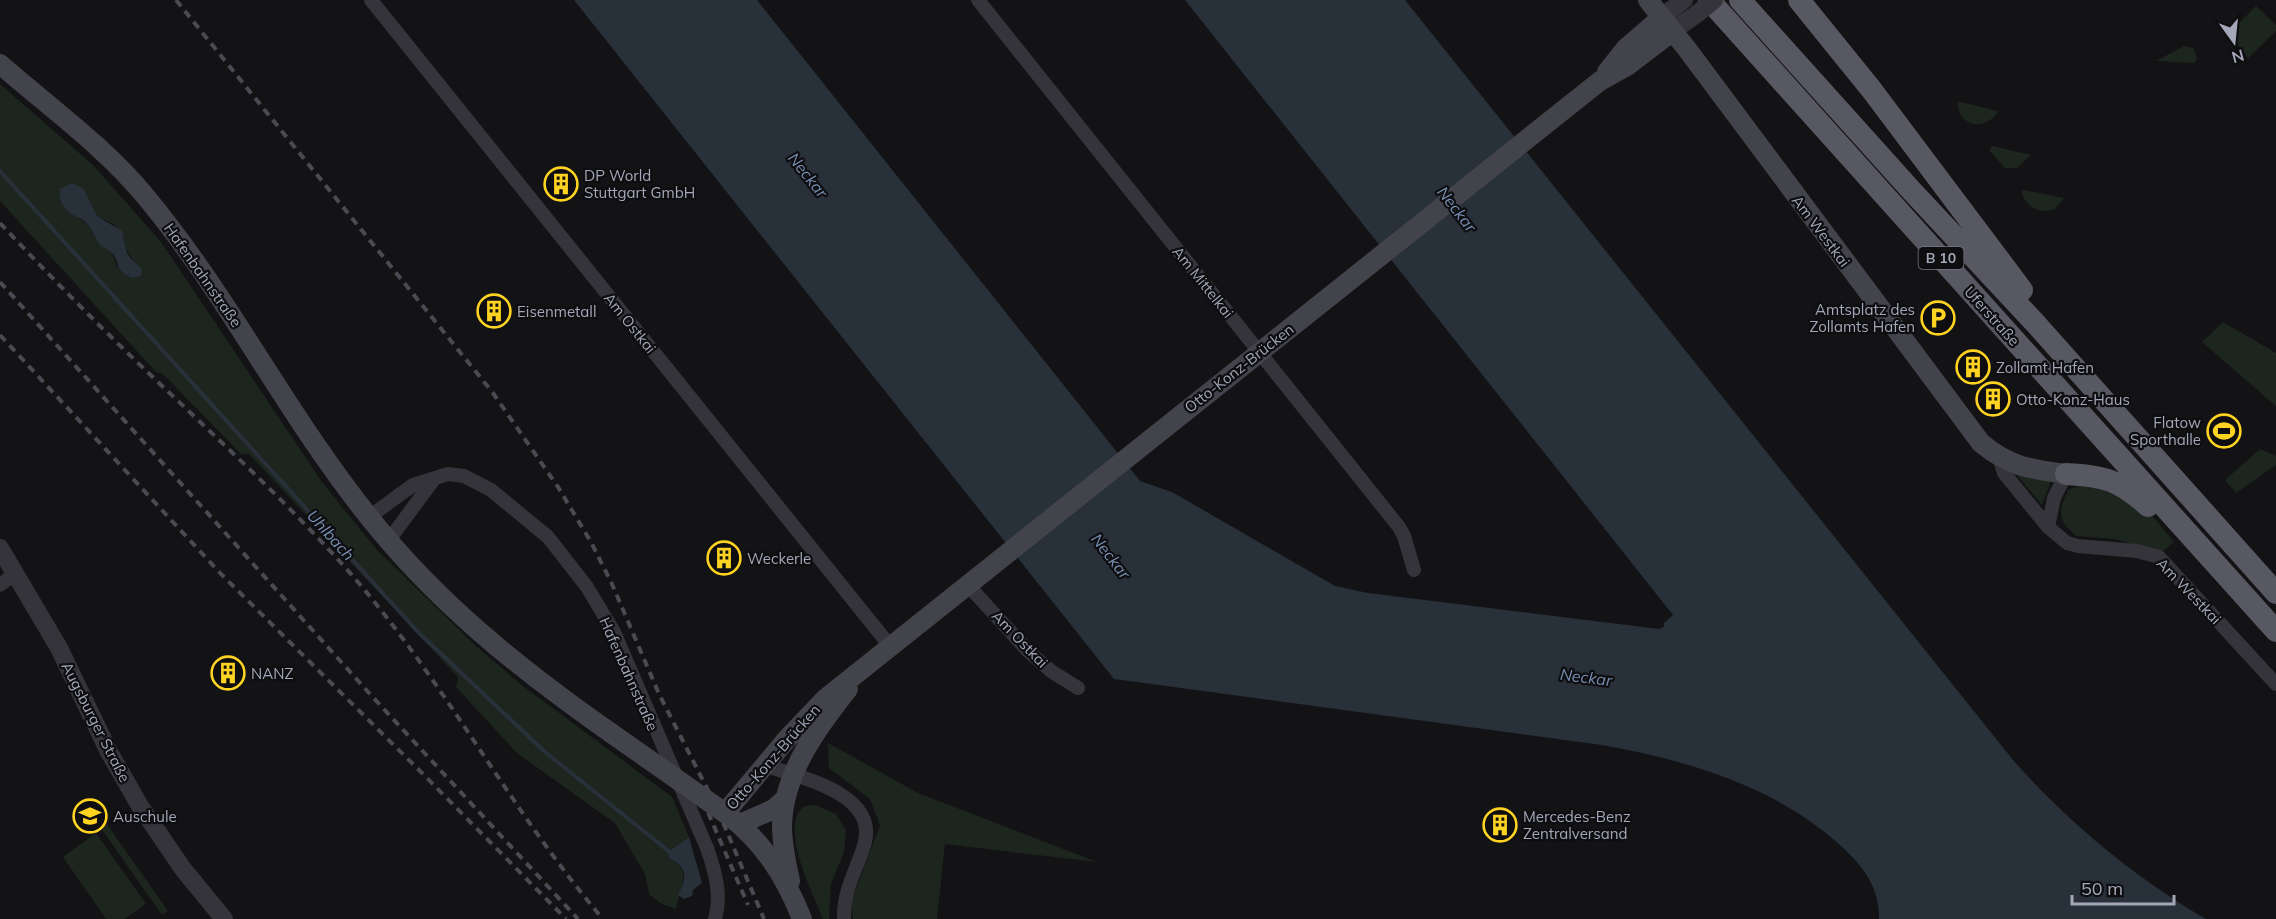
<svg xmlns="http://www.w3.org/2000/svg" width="2276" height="919" font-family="Mulish,sans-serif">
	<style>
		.green { fill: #1d251f; fill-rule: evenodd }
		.water { fill: #28303a }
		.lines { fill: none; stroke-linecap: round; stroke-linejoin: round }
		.stream { stroke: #28303a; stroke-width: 4 }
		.minor { stroke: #34343a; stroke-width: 14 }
		.tertiary { stroke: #34343a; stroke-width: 18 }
		.secondary { stroke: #42434b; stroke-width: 20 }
		.trunk { stroke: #585863; stroke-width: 22 }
		.rail { stroke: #494a52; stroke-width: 4; stroke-dasharray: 8 6; stroke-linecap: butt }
		.tertiary-bridge { stroke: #34343a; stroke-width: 18 }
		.secondary-bridge { stroke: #42434b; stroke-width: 20 }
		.labels { text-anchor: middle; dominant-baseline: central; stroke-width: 4.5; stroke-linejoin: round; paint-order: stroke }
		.shield { fill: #0e0e10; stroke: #767985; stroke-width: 1.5 }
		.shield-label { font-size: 14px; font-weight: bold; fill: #a3a7b7 }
		.poi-label { font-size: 15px; fill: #a3a7b7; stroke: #0e0e10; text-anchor: start }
		.street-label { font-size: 15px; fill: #a3a7b7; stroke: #0e0e10 }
		.water-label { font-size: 16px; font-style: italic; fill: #7790b5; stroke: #0e0e10 }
	</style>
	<rect width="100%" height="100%" fill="#131315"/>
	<path class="green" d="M 2256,6 L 2276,25 L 2276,31 L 2248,58 L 2229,33 Z
		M 2184,46 L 2193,48 L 2197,58 L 2195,63 L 2156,61 Z
		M 0,84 L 93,165 L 161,242 L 322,482 L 376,549 L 476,646 L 523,686 L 672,797 L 689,837 L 668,852 L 669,858 C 695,872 679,887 676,909 L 660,903 L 649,894 L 645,874 L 615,823 L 517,753 L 456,687 L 458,677 L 249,454 L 241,454 L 162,373 L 156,372 L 0,201 ZM 84,189 L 97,216 L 115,225 L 124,239 L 124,246 L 134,262 L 132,278 L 117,267 L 112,253 L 101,245 L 90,226 L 79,218 Z
		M 1958,102 L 1961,102 L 1998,111 C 1985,134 1956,124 1958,102 Z
		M 1992,146 L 2031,155 L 2017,168 L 2005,168 L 1989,150 Z
		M 2024,190 L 2064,198 L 2055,209 C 2039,215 2027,207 2021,192 Z
		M 2223,322 L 2276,353 L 2276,406 L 2202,342 Z
		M 2260,449 L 2276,456 L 2276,465 L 2236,493 L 2225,480 Z
		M 2016,474 L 2051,481 L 2042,505 Z
		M 2091,481 L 2150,513 L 2174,542 L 2162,552 L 2115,539 L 2076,536 C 2057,518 2058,514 2068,490 Z
		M 828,743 L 918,793 L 1097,862 L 945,844 L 937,919 L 853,919 L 851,903 L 880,825 L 870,799 L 829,768 Z
		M 816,805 L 836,814 L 846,830 L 844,852 L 831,884 L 829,919 L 823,919 C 812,892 789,847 796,818 C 797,813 801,809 804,806 Z
		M 99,813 L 168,911 L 162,915 L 93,817 Z
		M 96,833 L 146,904 L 124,919 L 106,919 L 63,857 Z"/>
	<path class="water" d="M 574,0 L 757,0 L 1140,481 L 1172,492 L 1335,586 L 1368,593 L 1659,629 L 1665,626 L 1663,624 L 1673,615 L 1185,0 L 1405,0 L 2013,760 C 2068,822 2134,877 2206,919 L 1879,919 C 1880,887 1862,865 1840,845 C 1775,786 1686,760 1602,745 L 1114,679 Z
		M 72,183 L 84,189 L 97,216 L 122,231 C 127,252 123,253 142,269 L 141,276 L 132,278 C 113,268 122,268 113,254 C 110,250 105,249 101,246 C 95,240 94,232 89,226 C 82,216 71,217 64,207 C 60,200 59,197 60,189 Z
		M 689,837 L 702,883 L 693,890 L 692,896 L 684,899 L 678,895 C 687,878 688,868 669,858 L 668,852 Z"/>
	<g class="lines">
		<path class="stream" d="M 0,171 L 418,632 L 545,752 L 671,853"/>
		<path class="minor" d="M 371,0 L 890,646
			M 978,0 L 1399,527 L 1404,536 L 1414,570
			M 1999,457 L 2004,473 L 2048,527 L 2067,543 L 2078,546 L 2137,551 L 2159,557 L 2276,684
			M 369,517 L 413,485 L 448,474 L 464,476 L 491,490 L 548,537 L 587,587 L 614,632 L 707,848 C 715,871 722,895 715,919
			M 2048,527 L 2054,498 L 2066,474
			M 389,540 L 434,479
			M 967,584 L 1028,651 L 1051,671 L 1078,688
			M 0,585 L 16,573
			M 764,765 C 800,778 883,793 863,849 C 855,872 843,893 844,919"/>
		<path class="tertiary" d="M 1662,17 L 1684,0
			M 1673,31 L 1698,13
			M 0,548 L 59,648 L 109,752 L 140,806 L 183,869 L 224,919"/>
		<path class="secondary" d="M 1648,0 L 1687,49 L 1981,443 C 2010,467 2030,469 2066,474
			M 0,64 C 49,107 104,146 146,197 C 229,297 287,415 369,517 C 437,603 521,670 611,733
			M 1607,72 L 1626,48 L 1662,17
			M 740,824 L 774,809 L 785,799
			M 790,881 C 786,863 782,844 782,826 C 783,774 817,728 848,689
			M 802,919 C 785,876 763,841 725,813 L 786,740 L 826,698 L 1600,81 L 1627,66 L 1673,31"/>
		<path class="trunk" d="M 1709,0 L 2276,631
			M 1740,0 L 1911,190 L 2036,324 L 2276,593
			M 1799,0 L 1871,89 L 2022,290
			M 2066,474 C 2105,476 2119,480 2148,506"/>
		<path class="rail" d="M 176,0 L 493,393 L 558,487 L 591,542 L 612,584 L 659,694 L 716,806 L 764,919
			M 0,223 C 57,284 116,343 177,400 C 241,461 306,521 363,588 C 451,693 514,815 603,919
			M 0,282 L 369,693 L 578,919
			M 0,335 L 221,574 L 419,770 L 566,919
			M 697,787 L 748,905"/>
		<path class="tertiary-bridge" d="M 1698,13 L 1714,0"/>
		<path class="secondary-bridge" d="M 611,733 L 725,813"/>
	</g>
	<defs>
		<symbol id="building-ring" viewBox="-11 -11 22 22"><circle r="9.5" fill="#0e0e10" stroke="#ffd321" stroke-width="1.5"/><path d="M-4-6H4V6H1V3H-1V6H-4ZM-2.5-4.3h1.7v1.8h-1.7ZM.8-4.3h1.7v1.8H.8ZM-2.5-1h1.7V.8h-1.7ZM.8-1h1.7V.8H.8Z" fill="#ffd321"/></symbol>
		<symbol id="parking-ring" viewBox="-11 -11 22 22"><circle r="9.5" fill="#0e0e10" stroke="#ffd321" stroke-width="1.5"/><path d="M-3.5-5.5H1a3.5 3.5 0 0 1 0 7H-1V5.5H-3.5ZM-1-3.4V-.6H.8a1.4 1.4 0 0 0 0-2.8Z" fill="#ffd321"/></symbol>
		<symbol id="stadium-ring" viewBox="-11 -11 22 22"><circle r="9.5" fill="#0e0e10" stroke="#ffd321" stroke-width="1.5"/><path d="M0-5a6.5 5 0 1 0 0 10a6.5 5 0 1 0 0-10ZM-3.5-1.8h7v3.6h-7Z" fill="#ffd321"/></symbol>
		<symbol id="school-ring" viewBox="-11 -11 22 22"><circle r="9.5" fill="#0e0e10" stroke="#ffd321" stroke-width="1.5"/><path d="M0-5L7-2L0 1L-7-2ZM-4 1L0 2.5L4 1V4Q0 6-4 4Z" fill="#ffd321"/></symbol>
	</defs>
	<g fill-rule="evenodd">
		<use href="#building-ring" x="542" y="165" width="38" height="38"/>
		<use href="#building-ring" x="475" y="292" width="38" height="38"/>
		<use href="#parking-ring" x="1919" y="299" width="38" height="38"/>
		<use href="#building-ring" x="1954" y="348" width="38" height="38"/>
		<use href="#building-ring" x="1974" y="380" width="38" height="38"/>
		<use href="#stadium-ring" x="2205" y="412" width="38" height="38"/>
		<use href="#building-ring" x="705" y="539" width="38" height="38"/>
		<use href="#building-ring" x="209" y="654" width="38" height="38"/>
		<use href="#school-ring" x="71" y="797" width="38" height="38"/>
		<use href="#building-ring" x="1481" y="806" width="38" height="38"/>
	</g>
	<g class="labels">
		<rect class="shield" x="1918.5" y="247" width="45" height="22" rx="4.5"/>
		<g class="shield-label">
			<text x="1941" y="258">B 10</text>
		</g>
		<g class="poi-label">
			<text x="584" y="175">DP World<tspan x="584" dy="17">Stuttgart GmbH</tspan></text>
			<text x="1915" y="309" text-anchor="end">Amtsplatz des<tspan x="1915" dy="17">Zollamts Hafen</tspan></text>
			<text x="517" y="311">Eisenmetall</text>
			<text x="1996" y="367">Zollamt Hafen</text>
			<text x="2016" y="399">Otto-Konz-Haus</text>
			<text x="2201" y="422" text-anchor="end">Flatow<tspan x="2201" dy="17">Sporthalle</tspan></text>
			<text x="747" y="558">Weckerle</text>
			<text x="251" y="673">NANZ</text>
			<text x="113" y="816">Auschule</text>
			<text x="1523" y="816">Mercedes-Benz<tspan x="1523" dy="17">Zentralversand</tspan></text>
		</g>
		<g class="street-label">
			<text transform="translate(1821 231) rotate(53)">Am Westkai</text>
			<text transform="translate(203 275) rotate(55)">Hafenbahnstraße</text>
			<text transform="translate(1203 282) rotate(51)">Am Mittelkai</text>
			<text transform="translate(1992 316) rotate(48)">Uferstraße</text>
			<text transform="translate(630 323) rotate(51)">Am Ostkai</text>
			<text transform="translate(1239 368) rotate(-38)">Otto-Konz-Brücken</text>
			<text transform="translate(2189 591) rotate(46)">Am Westkai</text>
			<text transform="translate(1020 639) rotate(46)">Am Ostkai</text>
			<text transform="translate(629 674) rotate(66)">Hafenbahnstraße</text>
			<text transform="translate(96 722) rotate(63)">Augsburger Straße</text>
			<text transform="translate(773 757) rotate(-49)">Otto-Konz-Brücken</text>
		</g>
		<g class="water-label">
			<text transform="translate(808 175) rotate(51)">Neckar</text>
			<text transform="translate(1457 209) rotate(52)">Neckar</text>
			<text transform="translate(331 535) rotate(48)">Uhlbach</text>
			<text transform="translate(1111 556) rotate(52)">Neckar</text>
			<text transform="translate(1586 677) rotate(7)">Neckar</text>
		</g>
	</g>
	<g transform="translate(2234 42) rotate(165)" stroke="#0e0e10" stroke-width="4.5" paint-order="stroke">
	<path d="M0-4.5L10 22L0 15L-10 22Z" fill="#a3a7b7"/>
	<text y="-9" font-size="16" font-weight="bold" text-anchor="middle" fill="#a3a7b7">N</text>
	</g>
	<path d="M2072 895v9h102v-9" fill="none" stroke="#a3a7b7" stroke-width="3"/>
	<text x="2081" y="895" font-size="18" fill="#a3a7b7" stroke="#0e0e10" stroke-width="4.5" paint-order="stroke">50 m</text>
</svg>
